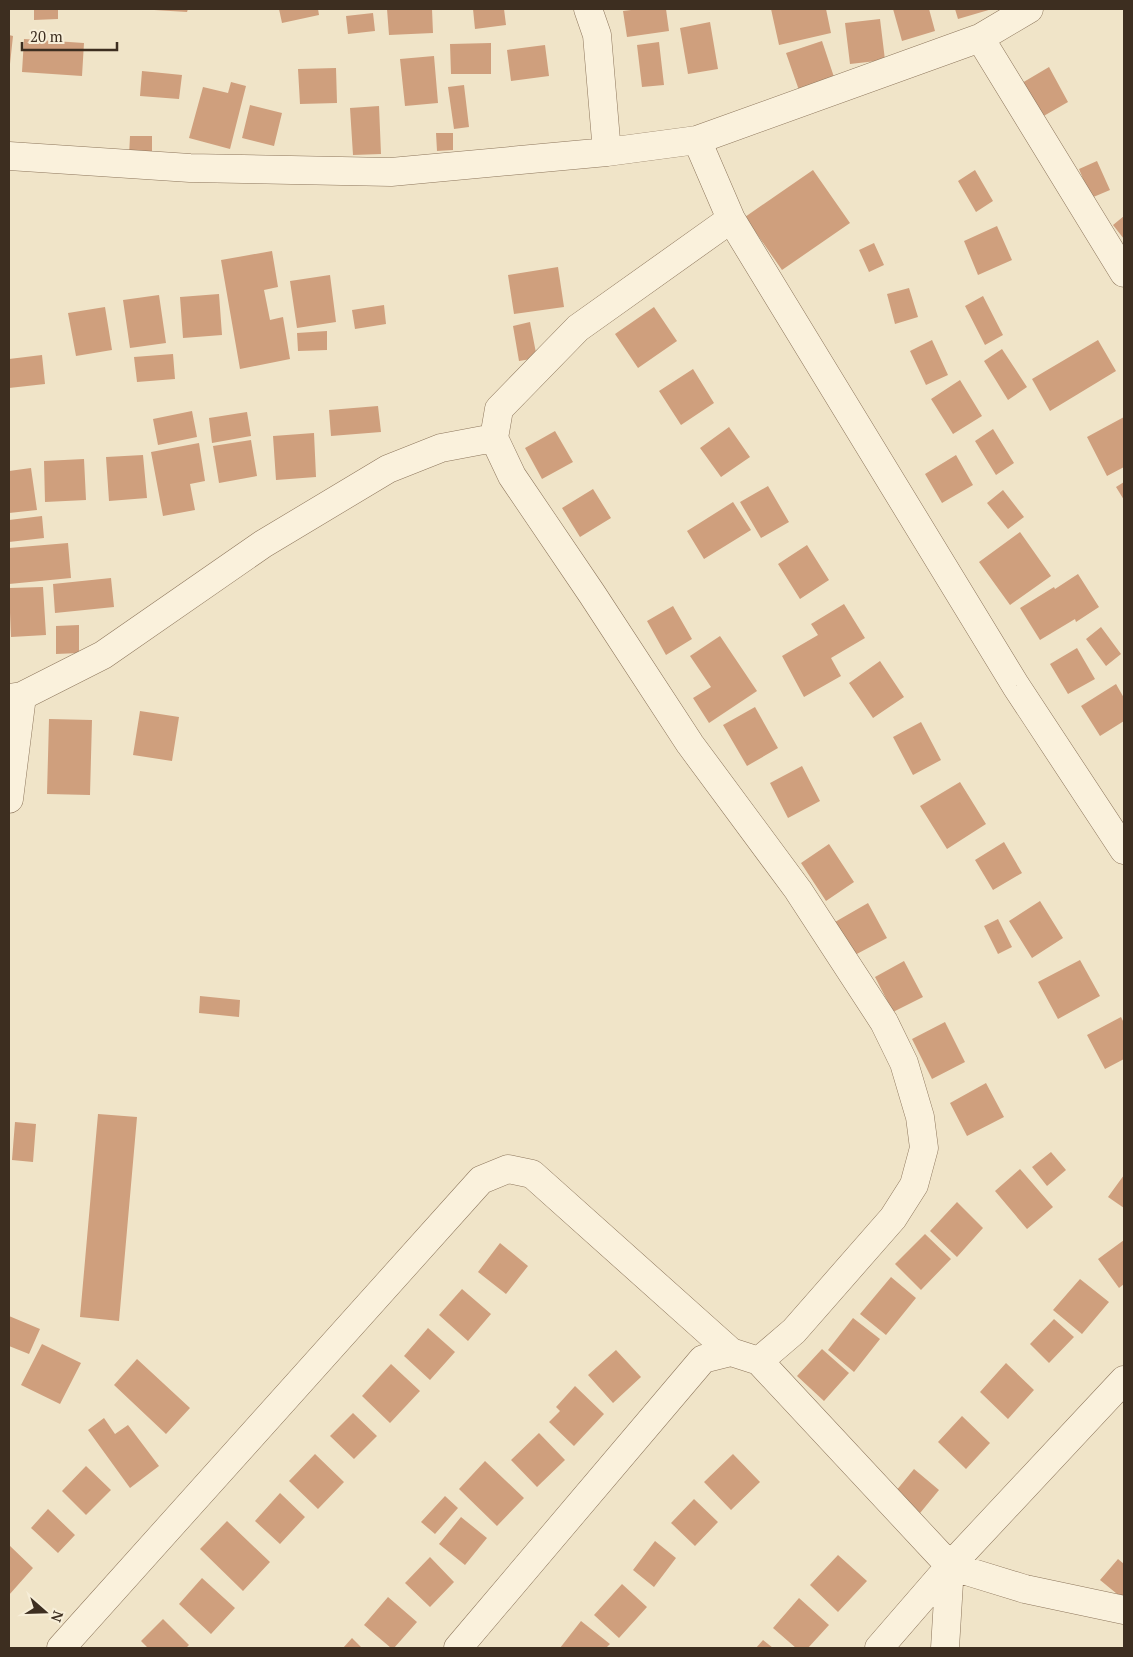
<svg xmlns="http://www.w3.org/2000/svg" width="1133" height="1657" font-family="'PT Serif',serif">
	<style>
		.building { fill: #cf9f7d }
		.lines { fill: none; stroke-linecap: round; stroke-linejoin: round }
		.minor-casing { stroke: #8d765c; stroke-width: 29 }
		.minor { stroke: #faf1dc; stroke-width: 28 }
	</style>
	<rect width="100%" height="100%" fill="#f0e4c8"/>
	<path class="building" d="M 34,9 L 58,9 L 58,19 L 34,20 Z
		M 154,9 L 188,9 L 187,12 L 154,10 Z
		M 279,9 L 318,9 L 319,15 L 282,23 Z
		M 387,9 L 432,9 L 433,33 L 389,35 Z
		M 473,9 L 504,9 L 506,25 L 475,29 Z
		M 639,9 L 666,9 L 669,31 L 627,37 L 623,11 Z
		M 771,9 L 826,9 L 831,33 L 779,45 Z
		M 893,9 L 929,9 L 935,31 L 902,41 Z
		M 955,9 L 992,9 L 958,19 Z
		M 373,13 L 375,31 L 348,34 L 346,16 Z
		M 880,19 L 885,60 L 850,64 L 845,23 Z
		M 710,22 L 718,69 L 688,74 L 680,28 Z
		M 9,35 L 13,36 L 10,64 L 9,64 Z
		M 24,39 L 84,43 L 82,76 L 22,72 Z
		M 822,41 L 836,83 L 801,96 L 786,53 Z
		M 659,42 L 664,85 L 642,87 L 637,45 Z
		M 491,43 L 491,74 L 451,74 L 450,44 Z
		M 545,45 L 549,76 L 511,81 L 507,50 Z
		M 434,56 L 438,103 L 405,106 L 400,59 Z
		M 1049,67 L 1068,102 L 1035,121 L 1015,87 Z
		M 336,68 L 337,103 L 300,104 L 298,69 Z
		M 142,71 L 182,75 L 179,99 L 140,96 Z
		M 231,82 L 246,86 L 230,149 L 189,138 L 203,87 L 228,93 Z
		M 464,85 L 469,127 L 454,129 L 448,87 Z
		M 250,105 L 282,113 L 274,146 L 242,138 Z
		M 379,106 L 381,154 L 353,155 L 350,108 Z
		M 436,133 L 453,133 L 453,150 L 437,151 Z
		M 130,136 L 152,136 L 152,156 L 129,156 Z
		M 1097,161 L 1110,190 L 1091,198 L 1079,169 Z
		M 813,170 L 850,223 L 782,270 L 745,217 Z
		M 975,170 L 993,201 L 976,212 L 958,181 Z
		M 1124,216 L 1124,239 L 1113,225 Z
		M 997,226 L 1012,260 L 978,275 L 964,241 Z
		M 874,243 L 884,265 L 869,272 L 859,250 Z
		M 272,251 L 278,287 L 264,290 L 270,320 L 283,317 L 290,359 L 240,369 L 221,260 Z
		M 558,267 L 564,307 L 514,314 L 508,275 Z
		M 330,275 L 336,322 L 297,328 L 290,281 Z
		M 909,288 L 918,317 L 895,324 L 887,294 Z
		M 219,294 L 222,335 L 183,338 L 180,297 Z
		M 159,295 L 166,343 L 130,348 L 123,300 Z
		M 983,296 L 1003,335 L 985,345 L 965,306 Z
		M 384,305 L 386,324 L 355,329 L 352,310 Z
		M 105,307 L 112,350 L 76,356 L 68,313 Z
		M 654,307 L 677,341 L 638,368 L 615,334 Z
		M 530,322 L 537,358 L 519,361 L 513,326 Z
		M 327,331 L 327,350 L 298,351 L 297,333 Z
		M 932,340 L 948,375 L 926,385 L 910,351 Z
		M 1098,340 L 1116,371 L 1050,411 L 1032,379 Z
		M 1002,349 L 1027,387 L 1008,400 L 984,361 Z
		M 173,354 L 175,379 L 137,382 L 134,357 Z
		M 42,355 L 45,384 L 9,388 L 9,359 Z
		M 693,369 L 714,403 L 681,425 L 659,391 Z
		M 960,380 L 982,416 L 953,434 L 931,399 Z
		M 378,406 L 381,432 L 331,436 L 329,410 Z
		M 192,411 L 197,437 L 158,445 L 153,419 Z
		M 247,412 L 251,436 L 212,443 L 209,418 Z
		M 1124,417 L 1124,467 L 1107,476 L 1087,437 Z
		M 729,427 L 750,457 L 721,477 L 700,448 Z
		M 993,429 L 1014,463 L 996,475 L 975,441 Z
		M 555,431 L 573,462 L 542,479 L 525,448 Z
		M 314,433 L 316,477 L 276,480 L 273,436 Z
		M 251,440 L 257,476 L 219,483 L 213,446 Z
		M 199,443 L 205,481 L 190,484 L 195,510 L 163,516 L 151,452 Z
		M 143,455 L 147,498 L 109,501 L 106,457 Z
		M 956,455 L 973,485 L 942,503 L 925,474 Z
		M 84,459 L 86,500 L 45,502 L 44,461 Z
		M 31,468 L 37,510 L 9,513 L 9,471 Z
		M 1124,482 L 1124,500 L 1116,487 Z
		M 768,486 L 789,522 L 761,538 L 740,502 Z
		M 593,489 L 611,518 L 580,537 L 562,508 Z
		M 1003,490 L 1024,517 L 1008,529 L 987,503 Z
		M 733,502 L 751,530 L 704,559 L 687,531 Z
		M 42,516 L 44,538 L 9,542 L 9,520 Z
		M 1020,532 L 1051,576 L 1010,605 L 979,562 Z
		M 68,543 L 71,578 L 9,584 L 9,548 Z
		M 807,545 L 829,580 L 800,599 L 778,564 Z
		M 1078,574 L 1099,607 L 1076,622 L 1075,619 L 1040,640 L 1020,608 L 1054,587 L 1055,589 Z
		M 111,578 L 114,607 L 55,613 L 53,584 Z
		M 43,587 L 46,635 L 11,637 L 9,588 Z
		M 844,604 L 865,638 L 831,658 L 841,676 L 804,697 L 782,656 L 818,635 L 811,624 Z
		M 673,606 L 692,639 L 666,655 L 647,621 Z
		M 79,625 L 79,653 L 56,654 L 56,626 Z
		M 1101,627 L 1121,654 L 1106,666 L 1086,639 Z
		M 720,636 L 757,691 L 709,723 L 693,698 L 711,687 L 690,656 Z
		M 1077,648 L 1095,679 L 1068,694 L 1050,664 Z
		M 880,661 L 904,697 L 873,718 L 849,683 Z
		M 1116,684 L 1124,698 L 1124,721 L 1100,736 L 1081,706 Z
		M 755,707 L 778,748 L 747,766 L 723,725 Z
		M 140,711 L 179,717 L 172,761 L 133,755 Z
		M 49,719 L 92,720 L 90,795 L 47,794 Z
		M 921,722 L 941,760 L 913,775 L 893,737 Z
		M 802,766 L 820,801 L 788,818 L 770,783 Z
		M 960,782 L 986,824 L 947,849 L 920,806 Z
		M 1004,842 L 1022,873 L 993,890 L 975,860 Z
		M 829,844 L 854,882 L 826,901 L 801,863 Z
		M 1040,901 L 1063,938 L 1032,958 L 1009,921 Z
		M 868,903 L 887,938 L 853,956 L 835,922 Z
		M 998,919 L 1012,947 L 998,954 L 984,926 Z
		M 1080,960 L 1100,996 L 1058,1019 L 1038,982 Z
		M 904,961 L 923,997 L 893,1012 L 875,977 Z
		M 200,996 L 240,1000 L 239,1017 L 199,1013 Z
		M 1121,1017 L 1124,1023 L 1124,1059 L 1105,1069 L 1087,1035 Z
		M 945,1022 L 965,1062 L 932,1079 L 912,1039 Z
		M 986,1083 L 1004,1117 L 967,1136 L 950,1103 Z
		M 98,1114 L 137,1117 L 119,1321 L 80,1317 Z
		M 15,1122 L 36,1124 L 33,1162 L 12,1160 Z
		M 1051,1152 L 1066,1170 L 1047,1186 L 1032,1167 Z
		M 1020,1169 L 1053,1207 L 1027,1229 L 995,1191 Z
		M 1124,1175 L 1124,1208 L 1108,1197 Z
		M 957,1202 L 983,1228 L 957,1257 L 930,1231 Z
		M 925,1234 L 951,1259 L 921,1290 L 895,1264 Z
		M 1124,1240 L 1124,1284 L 1119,1288 L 1098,1259 Z
		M 500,1243 L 528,1266 L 506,1294 L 478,1272 Z
		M 891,1277 L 916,1298 L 886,1335 L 860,1314 Z
		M 1080,1279 L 1109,1302 L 1082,1334 L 1053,1310 Z
		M 462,1289 L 491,1314 L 468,1341 L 439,1315 Z
		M 9,1316 L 40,1329 L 29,1354 L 9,1346 Z
		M 853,1318 L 880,1339 L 854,1372 L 828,1350 Z
		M 1054,1319 L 1074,1337 L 1049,1363 L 1030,1344 Z
		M 428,1328 L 455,1352 L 430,1380 L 404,1356 Z
		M 42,1344 L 81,1363 L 60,1404 L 21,1385 Z
		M 822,1349 L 849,1373 L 824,1401 L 797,1376 Z
		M 616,1350 L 641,1377 L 613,1403 L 588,1375 Z
		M 137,1359 L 190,1408 L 166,1434 L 114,1385 Z
		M 1006,1363 L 1034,1390 L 1008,1419 L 980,1392 Z
		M 391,1364 L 420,1391 L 390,1423 L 362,1396 Z
		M 575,1386 L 604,1414 L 574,1446 L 549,1422 L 560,1411 L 556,1407 Z
		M 353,1413 L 377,1436 L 354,1459 L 330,1436 Z
		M 962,1416 L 990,1443 L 966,1469 L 938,1442 Z
		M 104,1418 L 115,1434 L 128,1425 L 159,1466 L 130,1488 L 88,1430 Z
		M 539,1433 L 565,1460 L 537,1487 L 511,1460 Z
		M 315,1454 L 344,1482 L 318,1509 L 289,1481 Z
		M 733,1454 L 760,1482 L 731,1510 L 704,1482 Z
		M 485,1461 L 524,1498 L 497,1526 L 459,1489 Z
		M 86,1466 L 111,1490 L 86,1515 L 62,1491 Z
		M 914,1469 L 939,1490 L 916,1518 L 891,1497 Z
		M 280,1493 L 305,1517 L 280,1544 L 255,1521 Z
		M 445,1496 L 458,1508 L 435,1534 L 421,1522 Z
		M 694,1499 L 718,1522 L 695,1546 L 671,1523 Z
		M 48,1509 L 75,1535 L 58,1553 L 31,1528 Z
		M 461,1517 L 487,1538 L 465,1565 L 439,1544 Z
		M 227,1521 L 270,1562 L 243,1591 L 200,1549 Z
		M 655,1541 L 676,1558 L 654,1587 L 633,1570 Z
		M 9,1545 L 33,1568 L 9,1595 Z
		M 838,1555 L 867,1581 L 838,1612 L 810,1585 Z
		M 430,1557 L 454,1582 L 430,1607 L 405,1583 Z
		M 1118,1559 L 1124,1564 L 1124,1596 L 1122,1598 L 1100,1580 Z
		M 202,1578 L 235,1608 L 211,1634 L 179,1604 Z
		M 622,1584 L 647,1607 L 619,1638 L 594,1615 Z
		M 388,1597 L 417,1622 L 394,1648 L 391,1648 L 364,1625 Z
		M 799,1598 L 829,1625 L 808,1648 L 796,1648 L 773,1628 Z
		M 163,1619 L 189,1645 L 186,1648 L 148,1648 L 141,1641 Z
		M 581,1621 L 610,1644 L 606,1648 L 560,1648 Z
		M 352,1638 L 362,1648 L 343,1648 Z
		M 763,1640 L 773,1648 L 756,1648 Z"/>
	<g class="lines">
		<defs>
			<path id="minor" d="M 588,9 L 597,35 L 607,152
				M 980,38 L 1124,273
				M 697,140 L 731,219 L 1016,686 L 1124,850
				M 9,156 L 190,168 L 391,172 L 607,152 L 697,140 L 980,38 L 1029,9
				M 731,219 L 578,328 L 499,409 L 494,438 L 512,476 L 592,594 L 690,744 L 798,890 L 884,1022 L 904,1063 L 920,1117 L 924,1148 L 914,1185 L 893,1218 L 794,1331 L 759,1361
				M 9,698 L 22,696 L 103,655 L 263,544 L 388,469 L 441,448 L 494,438
				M 9,799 L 22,696
				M 61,1648 L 481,1180 L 508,1169 L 532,1174 L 731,1352
				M 458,1648 L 703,1359 L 731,1352 L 759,1361 L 950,1566 L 1025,1589 L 1124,1610
				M 879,1648 L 950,1566 L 1124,1380
				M 945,1648 L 950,1566"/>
		</defs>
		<use href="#minor" class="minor-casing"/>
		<use href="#minor" class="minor"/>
	</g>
	<rect width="1133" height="1657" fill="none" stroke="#3d2e20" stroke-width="20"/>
	<g transform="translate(45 1612) rotate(110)" stroke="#f7eed8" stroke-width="4" paint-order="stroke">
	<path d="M0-4L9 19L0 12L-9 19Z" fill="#3d2e20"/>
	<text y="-8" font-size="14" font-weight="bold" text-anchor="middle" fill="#3d2e20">N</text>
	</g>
	<path d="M22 42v8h95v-8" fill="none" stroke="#3d2e20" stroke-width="2.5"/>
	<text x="30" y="42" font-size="15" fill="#3d2e20" stroke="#f7eed8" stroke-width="4" paint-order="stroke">20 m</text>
</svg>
